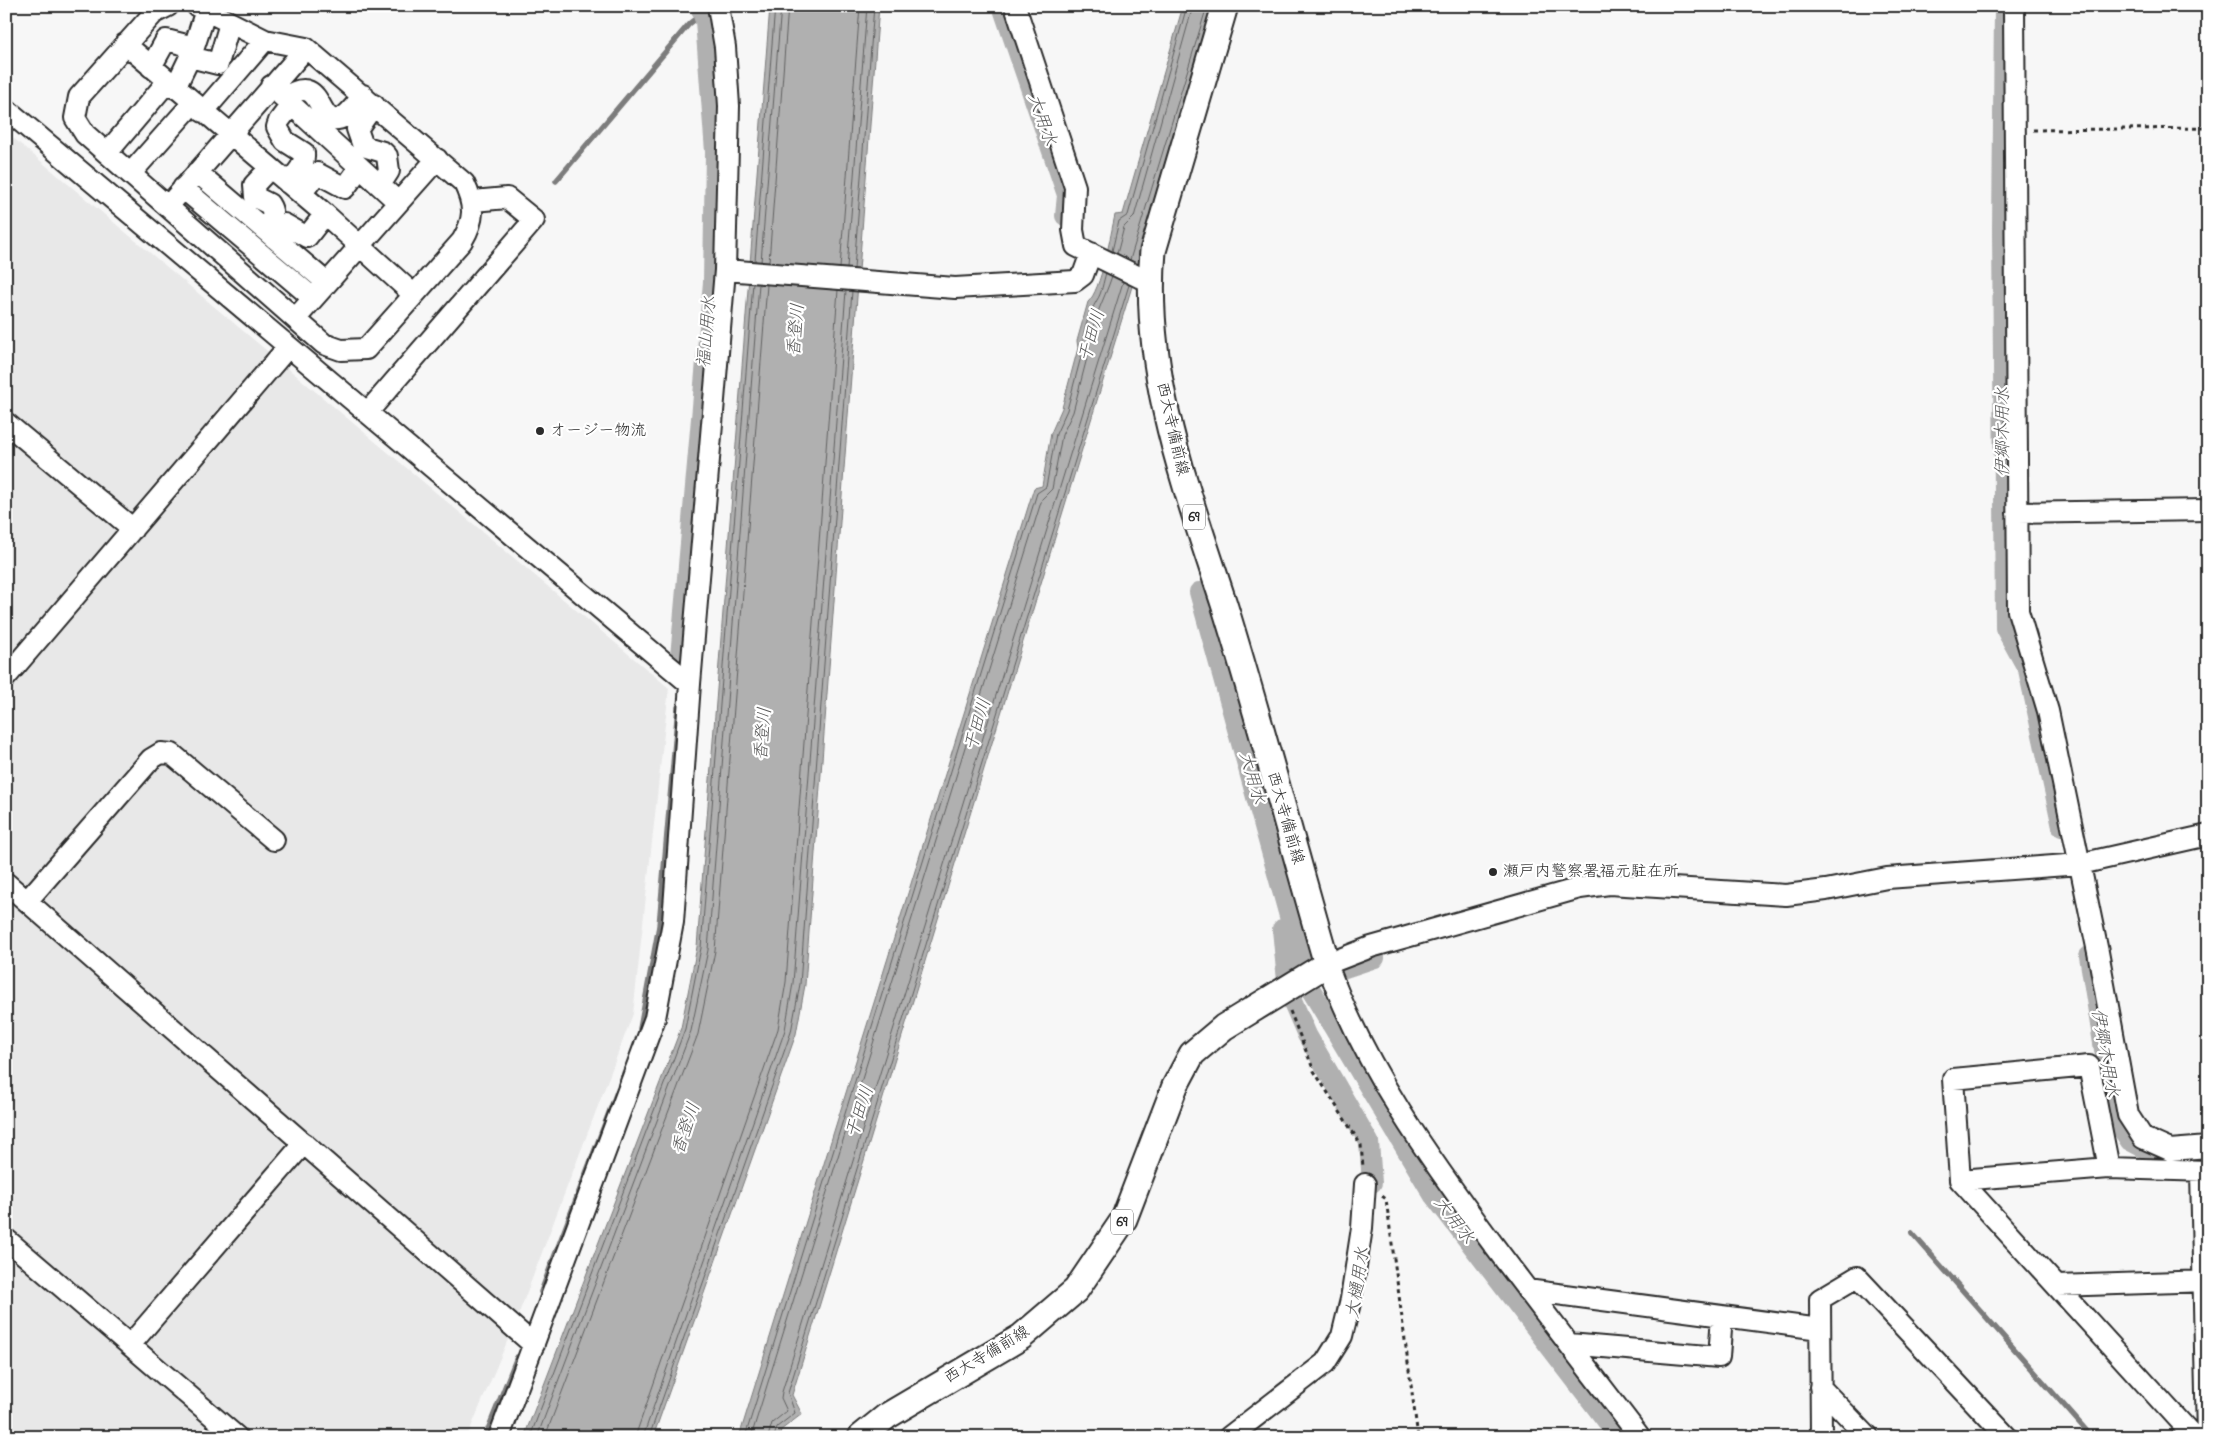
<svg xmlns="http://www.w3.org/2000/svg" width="2214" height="1443" font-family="'Indie Flower','Klee One',sans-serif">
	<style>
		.built { fill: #e8e8e8 }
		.water { fill: #b0b0b0; stroke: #7b7b7b }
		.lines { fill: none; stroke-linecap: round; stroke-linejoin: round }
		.shore { stroke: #606060; stroke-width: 1 }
		.stream { stroke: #7b7b7b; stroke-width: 5.5 }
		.canal { stroke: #b0b0b0; stroke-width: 20 }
		.minor-casing { stroke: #2b2b2b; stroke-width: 24 }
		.major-casing { stroke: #2b2b2b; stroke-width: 29 }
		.path { stroke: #2b2b2b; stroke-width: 3; stroke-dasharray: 4 4; stroke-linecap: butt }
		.minor { stroke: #fff; stroke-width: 20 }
		.major { stroke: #fff; stroke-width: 25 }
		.poi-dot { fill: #2b2b2b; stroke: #fff; stroke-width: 2 }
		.labels { text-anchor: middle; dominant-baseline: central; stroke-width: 4.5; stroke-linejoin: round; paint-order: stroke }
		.shield { fill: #fff; stroke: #6b6b6b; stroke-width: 1 }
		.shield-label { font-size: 15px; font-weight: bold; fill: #2b2b2b }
		.street-label { font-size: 16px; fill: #2b2b2b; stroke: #fff }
		.poi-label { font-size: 16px; fill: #2b2b2b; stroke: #fff; text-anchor: start }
		.water-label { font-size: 18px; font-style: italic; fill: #5a5a5a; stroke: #fff }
	</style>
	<rect width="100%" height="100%" fill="#f7f7f7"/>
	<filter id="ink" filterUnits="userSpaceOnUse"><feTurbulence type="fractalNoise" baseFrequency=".02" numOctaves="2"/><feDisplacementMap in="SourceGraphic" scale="10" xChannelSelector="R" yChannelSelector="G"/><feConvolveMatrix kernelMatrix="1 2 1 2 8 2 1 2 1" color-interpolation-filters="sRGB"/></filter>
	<g filter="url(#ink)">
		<path class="built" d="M 6,132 L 669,688 L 633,1014 L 519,1313 L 467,1437 L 6,1437 Z"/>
		<path class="water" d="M 770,6 L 879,6 L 805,985 L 796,1034 L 653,1437 L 524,1437 L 681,1028 L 697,947 Z
			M 1183,6 L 1218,6 L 792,1395 L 802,1414 L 781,1430 L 779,1437 L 739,1437 L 1034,488 L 1042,486 L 1051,433 L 1062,408 L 1078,348 L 1077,341 L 1088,302 C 1101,291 1111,233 1115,215 L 1123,214 Z"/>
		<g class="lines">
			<path class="shore" d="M 1112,251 L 1119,221 L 1128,215 L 1187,6
				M 1117,254 L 1124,227 L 1134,217 L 1193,6
				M 1130,260 L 1207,6
				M 755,261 L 775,6
				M 761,262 L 781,6
				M 769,262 L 788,6
				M 840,268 L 860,6
				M 847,268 L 867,6
				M 854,269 L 874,6
				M 530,1437 L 685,1029 L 701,948 L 753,283
				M 537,1437 L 691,1031 L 708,950 L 759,284
				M 545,1437 L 698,1034 L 715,951 L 767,285
				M 635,1437 L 778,1029 L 786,982 L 838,290
				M 643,1437 L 785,1030 L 793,983 L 846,291
				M 649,1437 L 791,1032 L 800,984 L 852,291
				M 745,1437 L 1037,493 L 1046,487 L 1056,434 L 1067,410 L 1083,349 C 1082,332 1089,314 1097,300 C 1102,293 1103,282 1106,273
				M 751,1437 L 1042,499 L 1052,489 L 1062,435 L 1073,412 L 1089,350 C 1090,323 1104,301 1112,276
				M 768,1437 L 772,1423 L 787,1411 L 781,1398 L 782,1392 L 1123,282
				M 774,1437 L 777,1427 L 795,1413 L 788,1393 L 1129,285"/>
			<path class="stream" d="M 556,181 L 689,24 L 708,9
				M 640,1029 L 659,926 L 678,707
				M 1912,1233 L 2092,1437
				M 541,1292 L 626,1068
				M 485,1437 L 517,1357"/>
			<path class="canal" d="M 1002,6 L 1067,195 L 1065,216
				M 2004,6 L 2002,230 L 2005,628 L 2028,670 L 2062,827
				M 1199,592 L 1302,963
				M 680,657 L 713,282 L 715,152 L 705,21 L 700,6
				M 1282,929 L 1287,981
				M 2089,956 L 2115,1118 L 2130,1141 L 2151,1152 L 2175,1159 L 2208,1157
				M 1342,969 L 1375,958
				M 1311,990 L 1434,1196 L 1619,1437
				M 1292,1000 L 1307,1035 L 1369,1142 L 1372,1183"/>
			<defs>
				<path id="minor" d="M 168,6 L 154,13 L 79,97 L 75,118 L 85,134 L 324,344 L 341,350 L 366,349 L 462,241 C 475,219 475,206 464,183 L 306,48 L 265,40 L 197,6
					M 1015,6 L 1075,187 L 1073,230 L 1076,246 L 1139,277 L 1150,280
					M 2014,6 L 2018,611 L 2048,711 L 2098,952 L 2128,1115 L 2143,1138 L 2170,1150 L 2208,1147
					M 125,44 L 325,214 L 414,295
					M 151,67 L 166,40 L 194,47 L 206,10
					M 271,86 L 398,202
					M 175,88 L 190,57 L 218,64 L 230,23
					M 284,98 C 327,68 314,134 345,116 C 351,111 358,102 363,95
					M 374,105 L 357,129 L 363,146 L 383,152 L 387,156 L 389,171 L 380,185
					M 6,109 L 690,684
					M 203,112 L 265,40
					M 107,153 L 168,81
					M 197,172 L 327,283
					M 131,173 L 193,103
					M 288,183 C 297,173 305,166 304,153 L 285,141 L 277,127 L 279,121 L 291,105
					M 183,188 L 313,298
					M 301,194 L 317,173 L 345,188 L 360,167
					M 169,205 L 306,48
					M 264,229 C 271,220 276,215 269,204 L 255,197 L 254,185 L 270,168
					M 274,238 L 284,224 L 307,237 L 325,214
					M 725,270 L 955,288 L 1075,281 L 1083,275 L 1091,253
					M 296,318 L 437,159
					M 367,413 L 534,220 L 507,198 L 473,201
					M 6,423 L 133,529
					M 2017,513 L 2208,510
					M 6,677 L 288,347
					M 6,883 L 534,1345
					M 27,901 L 151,759 L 161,753 L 172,754 L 274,840
					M 2109,1168 L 2089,1066 L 1953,1079 L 1960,1180 L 2194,1437
					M 2201,1172 L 2207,1437
					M 1960,1180 L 2109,1168 L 2208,1171
					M 6,1239 L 237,1437
					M 2057,1286 L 2208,1281
					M 1527,1290 L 1820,1329
					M 1569,1344 L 1719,1357 L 1722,1316
					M 130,1345 L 304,1143
					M 1820,1387 L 1868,1437
					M 499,1437 L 655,1018 L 673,922 L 690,684 L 725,270 L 729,106 L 725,47 L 718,6
					M 1229,1437 L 1325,1363 L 1342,1336 L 1351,1299 L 1362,1228 L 1365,1184
					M 1640,1437 C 1592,1374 1543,1311 1495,1247 C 1429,1158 1365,1069 1327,964 L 1371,947 L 1580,888 L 1609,884 L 1786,895 L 1826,890 L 1887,878 L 2080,864 L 2208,835
					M 1821,1437 L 1820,1299 L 1857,1277 L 2007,1437"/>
				<path id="major" d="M 861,1437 L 887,1416 L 1021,1337 L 1076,1290 L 1124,1219 L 1175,1086 L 1192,1054 L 1224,1027 L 1327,964 C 1292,844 1261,723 1224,604 C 1187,490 1142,373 1153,251 L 1225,6"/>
			</defs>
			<use href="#minor" class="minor-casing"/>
			<use href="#major" class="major-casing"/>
			<path class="path" d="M 2033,130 L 2208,128
				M 1290,1011 L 1314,1071 L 1361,1145 L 1363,1167
				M 1382,1196 L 1386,1199 L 1418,1437"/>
			<use href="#minor" class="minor"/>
			<use href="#major" class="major"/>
		</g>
	</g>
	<g class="poi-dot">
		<circle cx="540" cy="431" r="5"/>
		<circle cx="1493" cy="872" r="5"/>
	</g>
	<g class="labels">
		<g class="shield">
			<rect x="1183" y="504.5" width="22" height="25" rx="4"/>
			<rect x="1111" y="1209.5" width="22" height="25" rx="4"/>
		</g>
		<g class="shield-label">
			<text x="1194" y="517">69</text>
			<text x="1122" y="1222">69</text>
		</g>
		<g class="street-label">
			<text transform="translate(1172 429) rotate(77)">西大寺備前線</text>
			<text transform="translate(1285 818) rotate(74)">西大寺備前線</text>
			<text transform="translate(987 1355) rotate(-31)">西大寺備前線</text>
		</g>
		<g class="poi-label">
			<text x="550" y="431">オージー物流</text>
			<text x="1503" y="872">瀬戸内警察署福元駐在所</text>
		</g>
		<g class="water-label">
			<text transform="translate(1041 120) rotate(71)">大用水</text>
			<text transform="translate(797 330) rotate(-85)">香登川</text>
			<text transform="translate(708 332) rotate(-85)">福山用水</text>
			<text transform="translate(1093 336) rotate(-74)">干田川</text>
			<text transform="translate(2004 432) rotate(-90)">伊郷木用水</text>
			<text transform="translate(979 725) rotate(-74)">干田川</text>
			<text transform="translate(764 734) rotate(-85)">香登川</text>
			<text transform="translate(1251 778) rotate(74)">大用水</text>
			<text transform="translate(2104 1053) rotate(80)">伊郷木用水</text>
			<text transform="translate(861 1112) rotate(-72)">干田川</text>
			<text transform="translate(687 1129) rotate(-71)">香登川</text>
			<text transform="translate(1453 1221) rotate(53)">大用水</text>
			<text transform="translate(1359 1283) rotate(-81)">大樋用水</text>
		</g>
	</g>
	<rect width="2214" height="1443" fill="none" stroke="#fff" stroke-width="25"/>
	<rect x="12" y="12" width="2189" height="1418" fill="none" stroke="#2b2b2b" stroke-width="2" filter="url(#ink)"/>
</svg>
